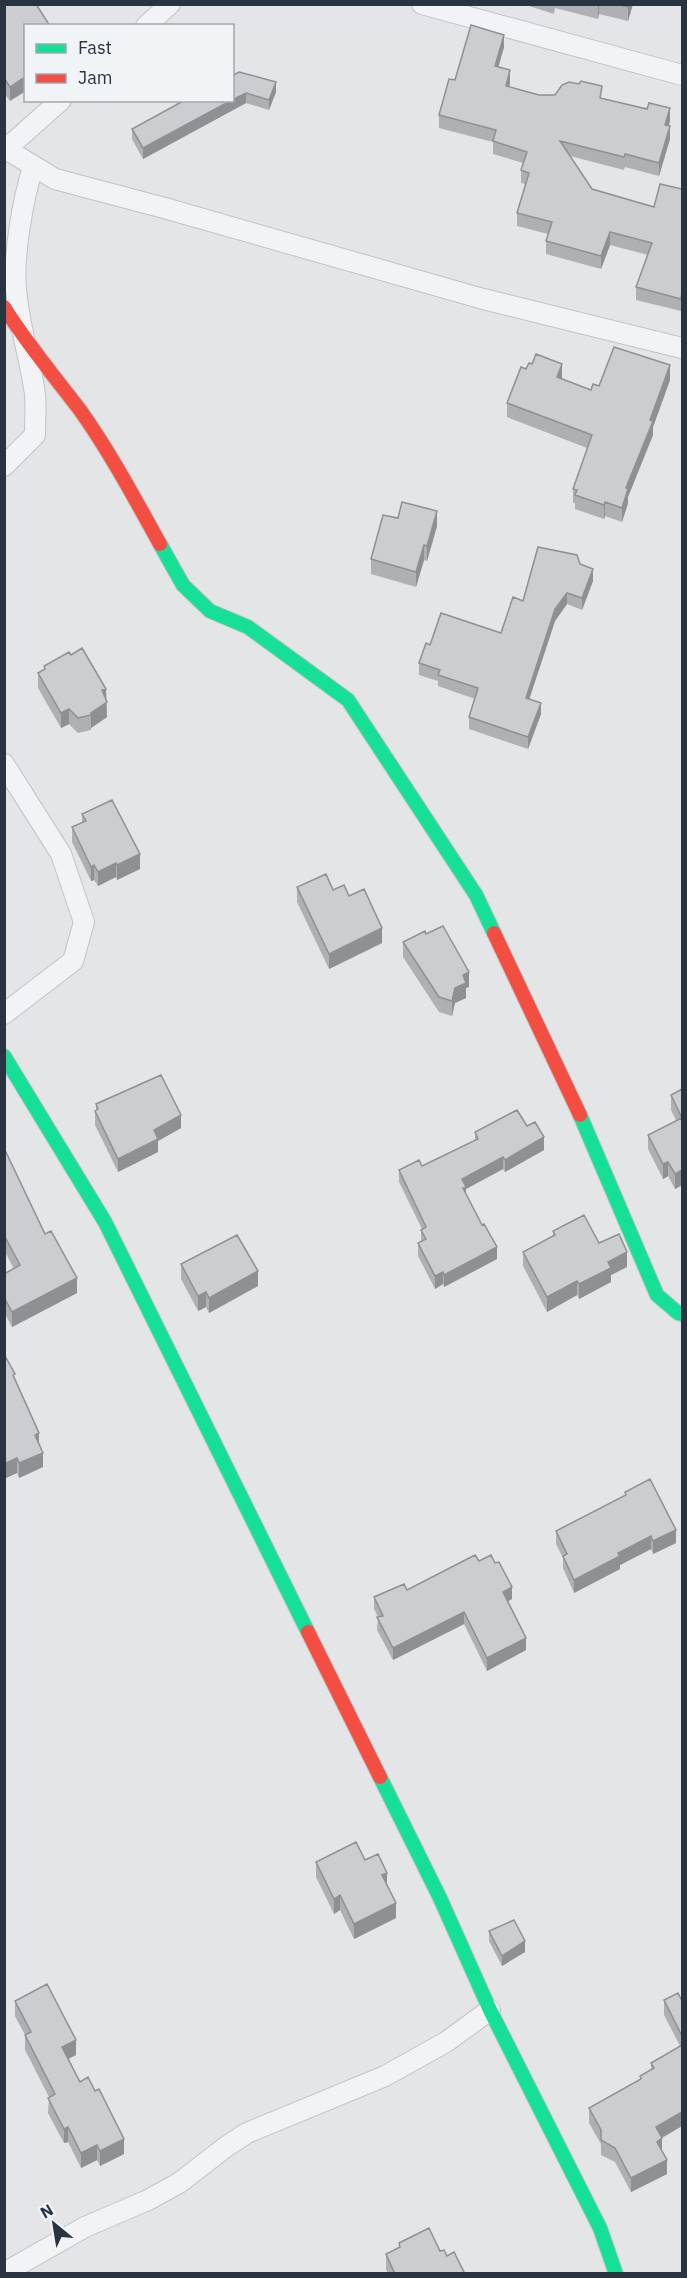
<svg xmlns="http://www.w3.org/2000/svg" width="687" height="2278" font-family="'IBM Plex Sans',sans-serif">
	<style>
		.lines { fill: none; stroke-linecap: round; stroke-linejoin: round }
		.street-casing { stroke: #c1c3c5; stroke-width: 22 }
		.fast-casing { stroke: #c1c3c5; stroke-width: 16 }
		.jam-casing { stroke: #c1c3c5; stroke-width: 16 }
		.street { stroke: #f2f3f5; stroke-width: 20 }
		.fast { stroke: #16e098; stroke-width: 14 }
		.jam { stroke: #f24e42; stroke-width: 14 }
		.wall { fill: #afb0b3 }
		.shaded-wall { fill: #8e9092 }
		.building { fill: #cbcdd0; stroke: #8e9092; stroke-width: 1.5 }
	</style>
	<rect width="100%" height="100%" fill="#e3e5e7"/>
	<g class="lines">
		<defs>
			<path id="street" d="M 422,4 L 682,75
				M 146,26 L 170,4
				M 61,100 L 6,149 L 55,179 L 168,209 L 483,299 L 682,348
				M 4,466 L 35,435 C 35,422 36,407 35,394 C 30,359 19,325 16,289 C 13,255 23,199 33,167
				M 4,764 L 61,854 L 84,922 L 73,961 L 4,1014
				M 4,2273 L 85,2227 L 148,2200 L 179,2183 L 227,2146 L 247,2133 L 385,2076 L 446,2042 L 490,2010"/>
			<path id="fast" d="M 160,544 L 183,585 L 210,611 L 248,627 L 348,700 L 476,895 L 494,933
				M 4,1056 L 105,1222 L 308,1632
				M 580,1115 L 657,1295 L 678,1313 L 682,1314
				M 380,1777 L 440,1898 L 490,2010 L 600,2228 L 616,2274"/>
			<path id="jam" d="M 4,307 C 27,344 54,376 80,410 C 110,452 135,499 160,544
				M 494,933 L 580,1115
				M 308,1632 L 380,1777"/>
		</defs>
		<use href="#street" class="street-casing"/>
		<use href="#fast" class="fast-casing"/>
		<use href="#jam" class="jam-casing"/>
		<use href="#street" class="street"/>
		<use href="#fast" class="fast"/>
		<use href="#jam" class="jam"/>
	</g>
	<path class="wall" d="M 4,4 L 50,26 L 10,101 L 4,93 Z
		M 526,4 L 633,4 L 628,21 L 599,14 L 598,19 L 555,8 L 554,14 L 526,5 Z
		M 504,47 L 498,67 L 510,83 L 509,87 L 539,95 L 602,98 L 670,121 L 668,126 L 670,139 L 659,176 L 625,167 L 624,170 L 570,156 L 592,189 L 654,207 L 682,189 L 682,303 L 681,311 L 636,300 L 636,287 L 648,255 L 610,245 L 601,269 L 546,254 L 546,241 L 548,234 L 517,226 L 517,213 L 525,184 L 521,183 L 521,170 L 523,163 L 493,154 L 493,142 L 439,128 L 439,115 L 455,80 Z
		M 232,76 L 276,92 L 269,110 L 246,103 L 143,159 L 132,139 L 132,129 Z
		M 532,364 L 562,379 L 591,390 L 599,386 L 670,380 L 653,427 L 653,435 L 628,497 L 628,503 L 622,522 L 605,516 L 604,519 L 575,509 L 575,503 L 573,503 L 573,489 L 587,448 L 507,417 L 507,403 L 526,369 Z
		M 398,518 L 437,526 L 427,561 L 424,560 L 416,587 L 371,574 L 371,559 Z
		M 580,564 L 593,581 L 582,610 L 567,604 L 555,621 L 529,699 L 541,714 L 528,749 L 469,729 L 469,717 L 475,699 L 438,686 L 438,681 L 419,675 L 419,663 L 430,645 L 501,633 L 523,601 Z
		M 44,666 L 106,700 L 107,717 L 91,728 L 91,730 L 78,733 L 69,724 L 61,728 L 38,688 L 38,673 L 44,670 Z
		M 82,814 L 140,869 L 117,880 L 116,877 L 98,886 L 94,880 L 91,881 L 72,842 L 72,827 L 82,822 Z
		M 297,887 L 333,890 L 349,896 L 382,943 L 329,969 L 297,902 Z
		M 403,942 L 469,987 L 466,988 L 466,998 L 455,1003 L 452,1016 L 439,1012 L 403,957 Z
		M 682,1089 L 682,1185 L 675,1189 L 668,1176 L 663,1179 L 648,1149 L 648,1135 L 676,1120 L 671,1110 L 671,1095 Z
		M 96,1104 L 181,1128 L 158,1141 L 158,1152 L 118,1172 L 95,1125 L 95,1111 L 96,1111 Z
		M 527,1126 L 544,1150 L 505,1172 L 503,1169 L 466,1189 L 466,1194 L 497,1259 L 444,1287 L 443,1284 L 435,1289 L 418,1256 L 418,1243 L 421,1242 L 421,1230 L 422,1229 L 399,1182 L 399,1170 L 422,1166 L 475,1141 L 475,1132 Z
		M 4,1148 L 45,1234 L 77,1293 L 12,1327 L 4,1312 L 4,1274 L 14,1269 L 4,1250 Z
		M 553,1231 L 599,1243 L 627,1267 L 611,1275 L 611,1282 L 579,1299 L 577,1295 L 547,1312 L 523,1266 L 523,1252 L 553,1236 Z
		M 181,1264 L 258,1286 L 209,1313 L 206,1307 L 198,1311 L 181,1279 Z
		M 4,1354 L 15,1379 L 39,1445 L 43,1467 L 19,1478 L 17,1473 L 6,1478 L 4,1474 Z
		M 625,1492 L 676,1543 L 653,1554 L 651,1549 L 620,1565 L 620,1569 L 574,1593 L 563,1568 L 563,1558 L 556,1544 L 556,1531 L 625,1496 Z
		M 479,1561 L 512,1599 L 508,1601 L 526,1650 L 487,1671 L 464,1624 L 393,1660 L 377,1630 L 378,1617 L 374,1609 L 374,1597 L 407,1590 Z
		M 365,1860 L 387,1885 L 396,1918 L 354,1939 L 340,1910 L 334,1914 L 316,1877 L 316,1862 Z
		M 489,1931 L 525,1952 L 502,1966 L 489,1941 Z
		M 664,2000 L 682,2001 L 682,2126 L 662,2138 L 662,2151 L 667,2174 L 631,2192 L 615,2162 L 601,2155 L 601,2144 L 589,2123 L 589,2108 L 640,2080 L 640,2076 L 651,2070 L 651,2063 L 680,2046 L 664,2015 Z
		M 15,2001 L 76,2055 L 68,2059 L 80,2082 L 124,2154 L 100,2166 L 97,2160 L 81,2168 L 68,2142 L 64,2143 L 48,2113 L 49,2097 L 25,2050 L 25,2035 L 15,2016 Z
		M 399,2243 L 440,2251 L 447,2256 L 465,2274 L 388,2274 L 386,2269 L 386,2254 L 399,2248 Z"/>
	<path class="shaded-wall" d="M 598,4 L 599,4 L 599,14 L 598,19 Z
		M 629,4 L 633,4 L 628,21 L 628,7 Z
		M 504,35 L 504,47 L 495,79 L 495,66 Z
		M 510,70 L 510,83 L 506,99 L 506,86 Z
		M 26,76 L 26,91 L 10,101 L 10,87 Z
		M 276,82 L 276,92 L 269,110 L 269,100 Z
		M 246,93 L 246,103 L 143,159 L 143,148 Z
		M 670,108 L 670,121 L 665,138 L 665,125 Z
		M 670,126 L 670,139 L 659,176 L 659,163 Z
		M 610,232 L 610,245 L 601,269 L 601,256 Z
		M 682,290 L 682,303 L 681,311 L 681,299 Z
		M 562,364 L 562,378 L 557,391 L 557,377 Z
		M 670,365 L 670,380 L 653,427 L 653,435 L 628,497 L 628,503 L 622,522 L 622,508 L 626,488 Z
		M 605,502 L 605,516 L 604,519 L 604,505 Z
		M 437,511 L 437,526 L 427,561 L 427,546 Z
		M 424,545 L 424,560 L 416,587 L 416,572 Z
		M 593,569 L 593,581 L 582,610 L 582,598 Z
		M 567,593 L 567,604 L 555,621 L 526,709 L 526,698 L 555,609 Z
		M 106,689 L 107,717 L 91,728 L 91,730 L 91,713 L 102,690 Z
		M 541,703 L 541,714 L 528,749 L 528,737 Z
		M 69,709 L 69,724 L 61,728 L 61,713 Z
		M 140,854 L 140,869 L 117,880 L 117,865 Z
		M 116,863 L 116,877 L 98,886 L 98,872 Z
		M 94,865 L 94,880 L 91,881 L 91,867 Z
		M 382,928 L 382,943 L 329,969 L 329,954 Z
		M 469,972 L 469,987 L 466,988 L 466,998 L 455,1003 L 452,1016 L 452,1001 L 455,988 L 463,975 Z
		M 181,1115 L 181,1128 L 158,1141 L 158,1152 L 118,1172 L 118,1159 L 154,1130 Z
		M 544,1137 L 544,1150 L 505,1172 L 505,1160 Z
		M 503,1157 L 503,1169 L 466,1189 L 466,1199 L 463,1200 L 462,1179 Z
		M 668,1162 L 668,1176 L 663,1179 L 663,1164 Z
		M 682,1170 L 682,1185 L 675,1189 L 675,1174 Z
		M 497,1247 L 497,1259 L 444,1287 L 444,1275 Z
		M 627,1252 L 627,1267 L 611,1275 L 611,1282 L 579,1299 L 579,1284 L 608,1262 Z
		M 258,1271 L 258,1286 L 209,1313 L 209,1298 Z
		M 443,1272 L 443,1284 L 435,1289 L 435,1276 Z
		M 77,1278 L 77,1293 L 12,1327 L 12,1312 Z
		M 577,1281 L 577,1295 L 547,1312 L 547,1297 Z
		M 206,1292 L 206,1307 L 198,1311 L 198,1296 Z
		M 39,1433 L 39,1448 L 35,1435 Z
		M 43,1453 L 43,1467 L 19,1478 L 19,1463 Z
		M 17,1458 L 17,1473 L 6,1478 L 6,1463 Z
		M 676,1530 L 676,1543 L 653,1554 L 653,1541 Z
		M 651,1536 L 651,1549 L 620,1565 L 620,1569 L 574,1593 L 574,1580 L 618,1553 Z
		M 512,1587 L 512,1599 L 503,1604 L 503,1592 Z
		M 464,1612 L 464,1624 L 393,1660 L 393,1648 Z
		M 526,1638 L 526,1650 L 487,1671 L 487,1658 Z
		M 387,1873 L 387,1887 L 382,1875 Z
		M 340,1895 L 340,1910 L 334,1914 L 334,1899 Z
		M 396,1903 L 396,1918 L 354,1939 L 354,1924 Z
		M 525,1941 L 525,1952 L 502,1966 L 502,1956 Z
		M 76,2040 L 76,2055 L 62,2062 L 62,2047 Z
		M 682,2112 L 682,2126 L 656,2141 L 656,2127 Z
		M 68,2127 L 68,2142 L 64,2143 L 64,2129 Z
		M 662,2138 L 662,2153 L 657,2142 Z
		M 124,2139 L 124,2154 L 100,2166 L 100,2151 Z
		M 97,2145 L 97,2160 L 81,2168 L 81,2153 Z
		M 667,2160 L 667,2174 L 631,2192 L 631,2178 Z"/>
	<path class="building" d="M 4,4 L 36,4 L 50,26 L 26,26 L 26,76 L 10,87 L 4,78 Z
		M 617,4 L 629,4 L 628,7 Z
		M 471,25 L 504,35 L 495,66 L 510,70 L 506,86 L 539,95 L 555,95 L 562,85 L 569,82 L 579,84 L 581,81 L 602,86 L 600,98 L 647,109 L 649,103 L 670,108 L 665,125 L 670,126 L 659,163 L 625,154 L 624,157 L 560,141 L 592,189 L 654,207 L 660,184 L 682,189 L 682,290 L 681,299 L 636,287 L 652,243 L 610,232 L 601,256 L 546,241 L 552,222 L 517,213 L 529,173 L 521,170 L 527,152 L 493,141 L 496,130 L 439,115 L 449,79 L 455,80 Z
		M 239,72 L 276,82 L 269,100 L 246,93 L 232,100 L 232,76 Z
		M 185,100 L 232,100 L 143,148 L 132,129 Z
		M 614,347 L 670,365 L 650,420 L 653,421 L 626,488 L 628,489 L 622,508 L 605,502 L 604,505 L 575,495 L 577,490 L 573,489 L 592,435 L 507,403 L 521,367 L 526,369 L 529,363 L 532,364 L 536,354 L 562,364 L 557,377 L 591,390 L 593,384 L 599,386 Z
		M 402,502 L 437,511 L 427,546 L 424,545 L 416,572 L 371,559 L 383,515 L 398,518 Z
		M 538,547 L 577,555 L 580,564 L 593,569 L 582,598 L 567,593 L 555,609 L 526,698 L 541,703 L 528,737 L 469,717 L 478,688 L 438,675 L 440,670 L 419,663 L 426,643 L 430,645 L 441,613 L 501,633 L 513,597 L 523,601 Z
		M 82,648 L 106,689 L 102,690 L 107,702 L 91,713 L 91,715 L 78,718 L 69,709 L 61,713 L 38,673 L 45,669 L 44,666 L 69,652 L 71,655 Z
		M 112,800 L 140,854 L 117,865 L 116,863 L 98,872 L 94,865 L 91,867 L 72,827 L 86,821 L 82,814 Z
		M 326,874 L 333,890 L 344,885 L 349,896 L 364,889 L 382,928 L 329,954 L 297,887 Z
		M 443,926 L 469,972 L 463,975 L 466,983 L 455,988 L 452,1001 L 439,997 L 403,942 L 425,931 L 426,934 Z
		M 161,1075 L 181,1115 L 154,1130 L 158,1139 L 118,1159 L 95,1111 L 98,1109 L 96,1104 Z
		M 682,1089 L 682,1170 L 675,1174 L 668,1162 L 663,1164 L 648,1135 L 682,1118 L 671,1095 Z
		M 517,1110 L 527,1126 L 535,1122 L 544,1137 L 505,1160 L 503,1157 L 462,1179 L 466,1187 L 463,1188 L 482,1225 L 484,1224 L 497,1247 L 444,1275 L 443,1272 L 435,1276 L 418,1243 L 426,1239 L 421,1230 L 426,1227 L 399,1170 L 419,1160 L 422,1166 L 478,1139 L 475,1132 Z
		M 4,1148 L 45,1234 L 51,1231 L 77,1278 L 12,1312 L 4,1297 L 4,1274 L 20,1265 L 4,1235 Z
		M 584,1215 L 599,1243 L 619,1234 L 627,1252 L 608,1262 L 611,1268 L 579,1284 L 577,1281 L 547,1297 L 523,1252 L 555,1235 L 553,1231 Z
		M 237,1235 L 258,1271 L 209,1298 L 206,1292 L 198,1296 L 181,1264 Z
		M 4,1354 L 15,1374 L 13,1375 L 39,1433 L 35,1435 L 43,1453 L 19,1463 L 17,1458 L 6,1463 L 4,1459 Z
		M 650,1479 L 676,1530 L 653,1541 L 651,1536 L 618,1553 L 620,1556 L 574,1580 L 563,1556 L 567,1554 L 556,1531 L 626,1495 L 625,1492 Z
		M 475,1555 L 479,1561 L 491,1555 L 495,1563 L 499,1562 L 512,1587 L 503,1592 L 526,1638 L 487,1658 L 464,1612 L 393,1648 L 377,1617 L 383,1616 L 374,1597 L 404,1584 L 407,1590 Z
		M 356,1842 L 365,1860 L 378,1854 L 387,1873 L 382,1875 L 396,1903 L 354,1924 L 340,1895 L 334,1899 L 316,1862 Z
		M 514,1920 L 525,1941 L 502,1956 L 489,1931 Z
		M 47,1984 L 76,2040 L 62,2047 L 80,2082 L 88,2077 L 95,2091 L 99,2089 L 124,2139 L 100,2151 L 97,2145 L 81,2153 L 68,2127 L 64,2129 L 48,2098 L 55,2094 L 25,2035 L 31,2032 L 15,2001 Z
		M 678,1993 L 682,2001 L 682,2036 L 664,2000 Z
		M 682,2045 L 682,2112 L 656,2127 L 662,2138 L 657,2142 L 667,2160 L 631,2178 L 615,2148 L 601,2140 L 601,2130 L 589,2108 L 641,2079 L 640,2076 L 654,2068 L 651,2063 Z
		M 429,2228 L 440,2251 L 444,2250 L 447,2256 L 454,2252 L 465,2274 L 395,2274 L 386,2254 L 400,2247 L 399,2243 Z"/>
	<rect width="687" height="2278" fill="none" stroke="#2a3440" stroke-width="12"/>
	<rect x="24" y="24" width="210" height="78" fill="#f1f4f7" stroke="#a1a7ae" stroke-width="1.5"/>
	<rect x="36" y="44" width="30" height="9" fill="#16e098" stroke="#a1a7ae" stroke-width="1.5"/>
	<text x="78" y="54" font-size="18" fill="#2a3440">Fast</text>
	<rect x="36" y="74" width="30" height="9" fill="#f24e42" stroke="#a1a7ae" stroke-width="1.5"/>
	<text x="78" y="84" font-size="18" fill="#2a3440">Jam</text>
	<g transform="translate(54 2224) rotate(330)" stroke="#f1f4f7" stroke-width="4.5" paint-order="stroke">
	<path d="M0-4.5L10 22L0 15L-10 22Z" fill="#2a3440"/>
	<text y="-9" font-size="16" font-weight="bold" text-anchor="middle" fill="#2a3440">N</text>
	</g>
</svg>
